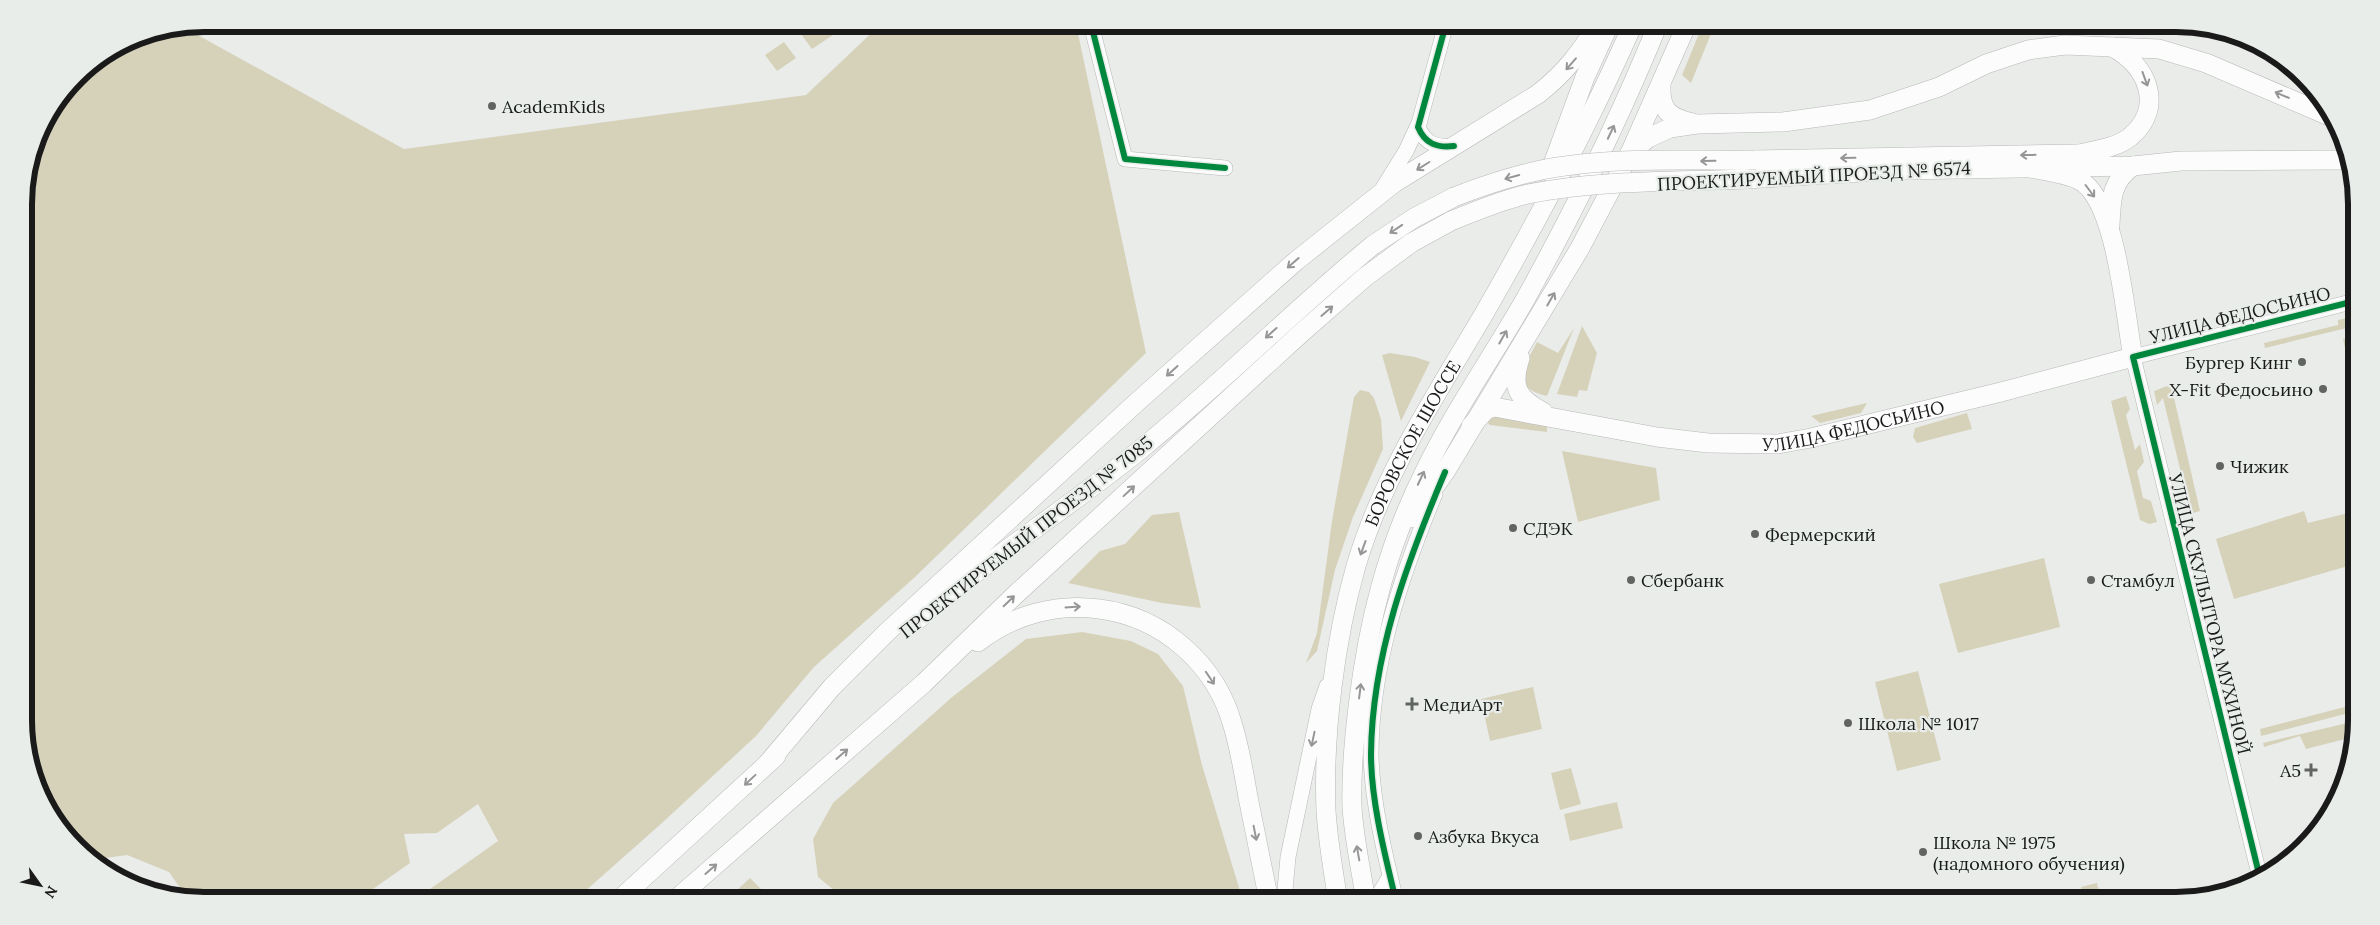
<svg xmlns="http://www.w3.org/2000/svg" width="2380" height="925" font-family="Lora,serif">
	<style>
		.green { fill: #d6d2ba }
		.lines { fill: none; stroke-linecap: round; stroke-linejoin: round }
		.minor-casing { stroke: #b6b8b6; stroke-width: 16 }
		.major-casing { stroke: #b6b8b6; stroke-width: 20 }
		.minor { stroke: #fcfcfc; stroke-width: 15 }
		.major { stroke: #fcfcfc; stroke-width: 19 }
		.major-bridge-casing { stroke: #b6b8b6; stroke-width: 20; stroke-linecap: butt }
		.major-bridge { stroke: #fcfcfc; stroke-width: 19 }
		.cycleway-casing { stroke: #e9ede9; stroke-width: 9 }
		.cycleway { stroke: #00873e; stroke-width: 6 }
		.oneway { stroke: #969696 }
		.poi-dot { fill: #626462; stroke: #e9ede9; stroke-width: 2 }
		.labels { text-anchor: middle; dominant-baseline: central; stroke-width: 4.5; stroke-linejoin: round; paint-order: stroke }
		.poi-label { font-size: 18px; fill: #191a19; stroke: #e9ede9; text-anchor: start }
		.street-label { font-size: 18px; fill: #191a19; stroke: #e9ede9 }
		.rim { fill: none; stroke: #191a19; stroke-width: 6 }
	</style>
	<rect width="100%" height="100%" fill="#eaecea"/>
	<path class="green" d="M 808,24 L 843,24 L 845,27 L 812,49 L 798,30 Z
		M 881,24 L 1076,24 L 1146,353 L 915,577 L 814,667 L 756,736 L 662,823 L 574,901 L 413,901 L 498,841 L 478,804 L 437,833 L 404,834 L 410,863 L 356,901 L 205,901 L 187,898 L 169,872 L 127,855 L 98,859 L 68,839 L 27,755 L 24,192 L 42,125 L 85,69 L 136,37 L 185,28 L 404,149 L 806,95 Z
		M 1703,24 L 1715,24 L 1691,83 L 1682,75 Z
		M 784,42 L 796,58 L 777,71 L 765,55 Z
		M 2355,316 L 2355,326 L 2265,348 L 2264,343 L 2338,325 L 2338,320 Z
		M 1582,326 L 1597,353 L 1587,391 L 1579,390 L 1577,397 L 1557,394 Z
		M 1574,328 L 1547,396 C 1510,388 1524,367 1537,342 L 1558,353 Z
		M 2355,336 L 2355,394 L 2343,339 Z
		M 1390,353 L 1415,357 L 1430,362 L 1401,421 L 1382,355 Z
		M 2167,386 L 2172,389 L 2200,511 L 2190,514 L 2183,511 L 2182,506 L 2188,502 L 2163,398 L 2157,405 L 2154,391 Z
		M 1360,390 L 1369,392 L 1374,398 L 1381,419 L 1383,449 L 1353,517 L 1335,570 L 1317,651 L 1306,663 L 1317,633 L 1332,521 L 1354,397 Z
		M 2126,396 L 2130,409 L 2126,415 L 2135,450 L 2140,444 L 2144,462 L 2137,471 L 2143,498 L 2151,501 L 2157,522 L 2149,524 L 2140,520 L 2111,401 Z
		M 1867,403 L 1861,413 L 1820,423 L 1811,416 Z
		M 1967,413 L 1972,429 L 1917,443 L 1913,437 L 1915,428 Z
		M 1491,416 L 1547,423 L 1547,432 L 1490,425 L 1485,420 Z
		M 1562,451 L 1656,468 L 1660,500 L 1578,522 Z
		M 2304,511 L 2308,523 L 2356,511 L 2346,516 L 2355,564 L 2234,599 L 2216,539 Z
		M 1179,512 L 1201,608 L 1162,603 L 1068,583 L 1100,551 L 1125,544 L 1152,515 Z
		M 2044,558 L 2060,627 L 1958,653 L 1939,584 Z
		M 1082,632 L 1131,641 L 1158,654 L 1183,686 L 1202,765 L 1243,901 L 847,901 L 818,877 L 813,839 L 833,803 L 951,698 L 1026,639 Z
		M 1918,671 L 1941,760 L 1897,771 L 1875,682 Z
		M 1533,687 L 1542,729 L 1490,741 L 1481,699 Z
		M 2356,704 L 2356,711 L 2261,736 L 2260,729 Z
		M 2356,721 L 2353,737 L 2306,749 L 2300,736 L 2264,747 L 2263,743 Z
		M 1571,768 L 1581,804 L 1560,810 L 1551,773 Z
		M 1617,802 L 1623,828 L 1570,841 L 1564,814 Z
		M 750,878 L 766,894 L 768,901 L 725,901 Z
		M 2097,883 L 2101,901 L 2084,901 L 2081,887 Z"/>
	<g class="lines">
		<defs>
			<path id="minor" d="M 1091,24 L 1125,159 L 1225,168
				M 1446,24 L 1418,127 C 1425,144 1437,148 1454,146
				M 1383,188 L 1406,151 L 1420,121
				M 2260,878 L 2133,357 L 2355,301
				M 1284,901 L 1288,857 L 1319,709 L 1327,686
				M 1375,901 L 1390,876
				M 1396,901 C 1385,855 1372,802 1371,755 C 1371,665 1401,576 1435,494"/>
			<g id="major">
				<path d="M 1661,86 C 1660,111 1670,118 1693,123"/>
				<path d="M 1630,153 L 1648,138 L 1670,128 L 1697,124 L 1783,122 L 1870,110 L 1939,87 L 1986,64 L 2028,50 L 2065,45 L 2159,49 L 2206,63 L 2327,115"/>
				<path d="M 2079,154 C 2096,150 2116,148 2130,137 C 2165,108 2148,65 2112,47"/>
				<path d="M 1756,160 L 2078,154"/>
				<path d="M 1550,172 L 1585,77 L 1607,29"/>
				<path d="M 1746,179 L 1898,170 L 2133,166 L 2181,161 L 2346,160"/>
				<path d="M 2110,226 C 2111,200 2111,181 2133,166"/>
				<path d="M 1520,358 C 1511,386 1516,398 1543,412"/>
				<path id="s1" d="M 1471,426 L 1487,409 L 1494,407 L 1657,437 L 1708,443 L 1778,444 L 1811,438 L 2001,392 L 2133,357 C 2125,317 2117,199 2079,180 C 2064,173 2045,171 2030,168"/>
				<path d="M 1412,518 L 1445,472 L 1580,248 L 1630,153 L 1687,24"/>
				<path d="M 916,621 C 988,559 1068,508 1141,449 C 1221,384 1294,310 1373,245 L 1414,218 L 1454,197"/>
				<path d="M 978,642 C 1013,615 1056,603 1099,609 C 1163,617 1216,664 1233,726 C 1240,749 1244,774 1248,797 C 1255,832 1262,866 1269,901"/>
				<path d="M 768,763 L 832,687 L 887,632 L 1137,402 L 1296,261 L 1394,183 L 1538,94 C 1565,73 1580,53 1598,24"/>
				<path d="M 618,901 L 776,756"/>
				<path d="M 674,901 L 924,683 L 1015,595 L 1299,335 L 1365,277 L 1411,243 L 1451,221"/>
				<path id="s2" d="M 1338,901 C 1333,871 1328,841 1326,811 C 1323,735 1335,639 1356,566 C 1383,474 1437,394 1485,312 C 1539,218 1590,122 1633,24"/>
				<path d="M 1366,901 C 1361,870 1354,839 1352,807 C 1351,774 1354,740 1358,707 C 1368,622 1387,547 1425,471 C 1454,411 1493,356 1526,298 C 1575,209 1620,118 1658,24"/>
			</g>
		</defs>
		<use href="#minor" class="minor-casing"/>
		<use href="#major" class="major-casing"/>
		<use href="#minor" class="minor"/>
		<use href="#major" class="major"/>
		<defs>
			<path id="major-bridge" d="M 1454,197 C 1490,183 1526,171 1565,166 C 1627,157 1693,161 1756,160
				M 1451,221 C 1476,211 1501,200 1528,194 C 1598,180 1674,182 1746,179"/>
		</defs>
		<use href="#major-bridge" class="major-bridge-casing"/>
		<use href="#major-bridge" class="major-bridge"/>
		<defs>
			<path id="cycleway" d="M 1091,24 L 1125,159 L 1225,168
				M 1446,24 L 1418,127 C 1425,144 1437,148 1454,146
				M 2260,878 L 2133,357 L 2355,301
				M 1396,901 C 1385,855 1371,801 1371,754 C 1372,655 1407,562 1445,472"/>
		</defs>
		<use href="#cycleway" class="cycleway-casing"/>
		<use href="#cycleway" class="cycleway"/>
	</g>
	<defs><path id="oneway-shaft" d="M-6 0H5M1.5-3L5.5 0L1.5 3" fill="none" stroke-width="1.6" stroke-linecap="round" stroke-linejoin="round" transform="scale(1.25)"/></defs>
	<g class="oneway">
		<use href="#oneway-shaft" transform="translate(1571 64) rotate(131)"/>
		<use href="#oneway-shaft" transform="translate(2145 79) rotate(70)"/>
		<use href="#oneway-shaft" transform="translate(2282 95) rotate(-157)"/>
		<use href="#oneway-shaft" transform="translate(1611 132) rotate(-65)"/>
		<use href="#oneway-shaft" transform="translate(2028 155) rotate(179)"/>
		<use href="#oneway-shaft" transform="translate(1848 158) rotate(179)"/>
		<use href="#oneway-shaft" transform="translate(1708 161) rotate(179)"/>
		<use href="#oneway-shaft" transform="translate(1423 166) rotate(148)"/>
		<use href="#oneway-shaft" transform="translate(1512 177) rotate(165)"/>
		<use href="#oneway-shaft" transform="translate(2090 191) rotate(53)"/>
		<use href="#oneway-shaft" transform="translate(1396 229) rotate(146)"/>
		<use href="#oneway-shaft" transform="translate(1293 263) rotate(139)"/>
		<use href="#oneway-shaft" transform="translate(1551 299) rotate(-60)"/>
		<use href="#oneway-shaft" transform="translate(1327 311) rotate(-41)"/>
		<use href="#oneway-shaft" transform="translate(1271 333) rotate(138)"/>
		<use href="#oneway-shaft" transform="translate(1503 337) rotate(-60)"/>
		<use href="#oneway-shaft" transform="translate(1172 371) rotate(138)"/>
		<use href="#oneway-shaft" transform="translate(1421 478) rotate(-65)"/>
		<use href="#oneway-shaft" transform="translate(1129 491) rotate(-43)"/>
		<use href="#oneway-shaft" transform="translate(1363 548) rotate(110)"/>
		<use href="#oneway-shaft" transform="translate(1009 601) rotate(-44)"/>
		<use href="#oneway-shaft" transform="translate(1073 607) rotate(-4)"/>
		<use href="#oneway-shaft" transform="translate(1210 678) rotate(56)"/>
		<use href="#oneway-shaft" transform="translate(1360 691) rotate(-83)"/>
		<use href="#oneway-shaft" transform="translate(1313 739) rotate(102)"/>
		<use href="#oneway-shaft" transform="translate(842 754) rotate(-41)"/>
		<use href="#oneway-shaft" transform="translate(750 780) rotate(137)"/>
		<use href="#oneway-shaft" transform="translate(1255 833) rotate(79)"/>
		<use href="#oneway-shaft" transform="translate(1358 853) rotate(-100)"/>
		<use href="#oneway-shaft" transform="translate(711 869) rotate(-41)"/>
	</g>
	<g class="poi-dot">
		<circle cx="492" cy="106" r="5"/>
		<circle cx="2302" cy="362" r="5"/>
		<circle cx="2323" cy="389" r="5"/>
		<circle cx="2220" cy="466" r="5"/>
		<circle cx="1513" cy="528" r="5"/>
		<circle cx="1755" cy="534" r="5"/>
		<circle cx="1631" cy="580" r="5"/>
		<circle cx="2091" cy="580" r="5"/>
		<path d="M1409.5 696.5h5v5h5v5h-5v5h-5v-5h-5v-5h5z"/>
		<circle cx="1848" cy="723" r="5"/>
		<path d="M2308.5 762.5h5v5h5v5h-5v5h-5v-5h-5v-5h5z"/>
		<circle cx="1418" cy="836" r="5"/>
		<circle cx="1923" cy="852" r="5"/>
	</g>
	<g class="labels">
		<g class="poi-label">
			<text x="502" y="106">AcademKids</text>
			<text x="2292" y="362" text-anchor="end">Бургер Кинг</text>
			<text x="2313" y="389" text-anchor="end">X-Fit Федосьино</text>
			<text x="2230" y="466">Чижик</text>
			<text x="1523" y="528">СДЭК</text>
			<text x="1765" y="534">Фермерский</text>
			<text x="1641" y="580">Сбербанк</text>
			<text x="2101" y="580">Стамбул</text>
			<text x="1423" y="704">МедиАрт</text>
			<text x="1858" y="723">Школа № 1017</text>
			<text x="2301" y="770" text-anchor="end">А5</text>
			<text x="1428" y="836">Азбука Вкуса</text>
			<text x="1933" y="842">Школа № 1975<tspan x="1933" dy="21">(надомного обучения)</tspan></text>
		</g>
		<g class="street-label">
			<text transform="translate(1814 176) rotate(-3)">ПРОЕКТИРУЕМЫЙ ПРОЕЗД № 6574</text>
			<text transform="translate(2240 315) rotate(-14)">УЛИЦА ФЕДОСЬИНО</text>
			<text stroke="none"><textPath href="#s1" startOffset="395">УЛИЦА ФЕДОСЬИНО</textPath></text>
			<text stroke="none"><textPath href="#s2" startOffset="474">БОРОВСКОЕ ШОССЕ</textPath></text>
			<text transform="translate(1026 537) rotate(-38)">ПРОЕКТИРУЕМЫЙ ПРОЕЗД № 7085</text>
			<text transform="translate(2210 614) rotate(76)">УЛИЦА СКУЛЬПТОРА МУХИНОЙ</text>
		</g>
	</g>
	<path d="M0 0H2380V925H0ZM204 32H2176A172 172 0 0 1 2348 204V720A172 172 0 0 1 2176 892H204A172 172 0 0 1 32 720V204A172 172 0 0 1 204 32Z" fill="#e9ede9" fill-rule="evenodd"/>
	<path class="rim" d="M204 32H2176A172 172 0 0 1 2348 204V720A172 172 0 0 1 2176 892H204A172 172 0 0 1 32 720V204A172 172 0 0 1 204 32Z"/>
	<g transform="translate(40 885) rotate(123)" stroke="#e9ede9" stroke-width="4" paint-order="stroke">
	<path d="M0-4L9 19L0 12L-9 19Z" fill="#191a19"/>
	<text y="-8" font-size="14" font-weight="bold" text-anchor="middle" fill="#191a19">N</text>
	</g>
</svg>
